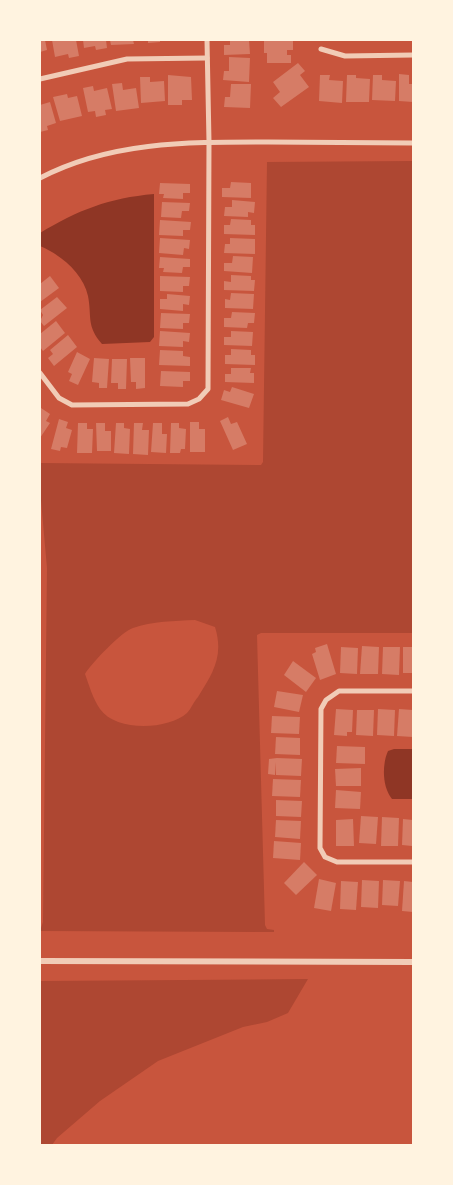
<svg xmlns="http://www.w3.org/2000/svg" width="453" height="1185" viewBox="0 0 453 1185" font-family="'Titillium Web',sans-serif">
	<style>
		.green { fill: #ae4732; fill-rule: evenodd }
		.water { fill: #8f3625 }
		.building { fill: #d67c66 }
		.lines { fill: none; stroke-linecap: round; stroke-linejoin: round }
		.minor { stroke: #f1ccb7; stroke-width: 5 }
		.tertiary { stroke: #f1ccb7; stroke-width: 6 }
	</style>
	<rect width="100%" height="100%" fill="#c8553d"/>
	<!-- green -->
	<g class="green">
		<path d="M 413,161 L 413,633 L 261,633 L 257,635 L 265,925 L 267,929 L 274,930 L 274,932 L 40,931 L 43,922 L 47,568 L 40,489 L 40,463 L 261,465 L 263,462 L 267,162 ZM 195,620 L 215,627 C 224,656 213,673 198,697 C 194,701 191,709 187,713 C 168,730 116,732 100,709 C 93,699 89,685 85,674 C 91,664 122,631 133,628 C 152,621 175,621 195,620 Z"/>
		<polygon points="308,979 288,1013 267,1022 243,1027 158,1061 100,1101 57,1138 52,1145 40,1145 40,981"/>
	</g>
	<!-- water -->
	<g class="water">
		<path d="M 154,194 L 154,337 L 150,342 L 102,344 C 86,326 92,317 88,296 C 83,273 61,255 40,246 L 40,233 C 78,210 109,198 154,194 Z"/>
		<path d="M 394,749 L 413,749 L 413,799 L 392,799 C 382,787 382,764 388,751 Z"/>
	</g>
	<!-- building -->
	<g class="building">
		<polygon points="40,40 45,40 47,50 40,52"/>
		<polygon points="52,40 76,40 79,56 69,58 68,54 55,57"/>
		<polygon points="83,40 106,40 107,48 96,50 95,46 84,48"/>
		<polygon points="110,40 133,40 134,44 111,45"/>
		<polygon points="148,40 160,40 160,42 148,43"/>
		<polygon points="230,40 249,40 250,54 224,55 224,45 230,45"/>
		<polygon points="264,40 293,40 293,50 287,50 287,55 291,55 291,63 267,63 267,53 264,53"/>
		<polygon points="229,57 250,58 249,82 223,80 224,71 229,71"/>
		<polygon points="298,63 305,71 300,75 309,87 281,107 273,98 280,92 273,82"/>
		<polygon points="399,74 409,75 409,84 413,84 413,102 399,101"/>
		<polygon points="168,75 191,77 192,100 182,100 182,105 168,105"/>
		<polygon points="320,75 330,75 329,80 343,81 342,103 319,101"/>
		<polygon points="347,75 356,75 356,78 370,79 369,102 346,102"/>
		<polygon points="373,75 382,75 382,80 396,81 395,101 372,100"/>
		<polygon points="140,77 150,77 150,82 164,81 165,101 141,103"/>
		<polygon points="122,83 123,90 136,88 139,108 116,111 112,84"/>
		<polygon points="231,84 251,84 250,108 224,107 225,97 230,97"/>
		<polygon points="93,86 94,91 107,88 112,109 105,110 106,115 96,117 95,111 88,112 83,88"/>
		<polygon points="67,94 68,98 77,96 82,116 60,121 53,97"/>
		<polygon points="50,102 56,123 47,126 48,130 40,132 40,105"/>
		<polygon points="231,182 251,183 251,198 222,197 222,188 230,188"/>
		<polygon points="160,183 190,184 190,193 183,193 183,199 163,198 164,194 159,194"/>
		<polygon points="232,200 255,202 254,213 248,212 248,217 224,216 225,207 232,207"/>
		<polygon points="162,202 190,203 189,211 182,211 181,218 161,217"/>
		<polygon points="231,219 251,220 251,225 255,225 255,235 224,234 224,225 230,225"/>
		<polygon points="160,220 191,222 190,230 183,230 183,236 159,235"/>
		<polygon points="160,238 190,240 189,249 184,248 183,255 159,253"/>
		<polygon points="230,238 255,239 255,254 224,253 225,244 230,244"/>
		<polygon points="233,256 253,257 252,273 224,271 224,263 232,263"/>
		<polygon points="160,257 190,259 190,267 183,267 182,273 163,272 164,268 159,268"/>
		<polygon points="231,275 251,276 251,280 255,280 254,291 224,290 224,281 231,282"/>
		<polygon points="50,276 59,288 40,302 40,284"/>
		<polygon points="160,276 190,277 189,286 183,286 183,292 160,291"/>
		<polygon points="231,293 254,294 253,309 225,308 225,299 230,300"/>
		<polygon points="167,294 190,296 189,305 183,304 183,311 160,309 160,299 167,299"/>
		<polygon points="57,297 67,308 44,326 40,321 43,315 40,310"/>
		<polygon points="232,312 255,313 254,323 248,323 247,328 224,327 224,318 231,318"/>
		<polygon points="161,313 190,314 189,323 183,323 183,329 160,328"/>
		<polygon points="56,321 65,333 43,351 40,347 40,334"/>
		<polygon points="160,331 190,333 189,342 183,341 183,347 159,346"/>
		<polygon points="231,331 253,332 252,346 224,345 224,337 231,337"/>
		<polygon points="68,335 77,347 54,366 48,358 53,354 50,350"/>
		<polygon points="231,349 251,350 251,355 255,355 255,365 225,364 225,355 231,355"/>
		<polygon points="160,350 183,351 183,356 190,357 190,366 159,365"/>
		<polygon points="77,352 90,359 78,385 69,381 72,374 68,372"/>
		<polygon points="94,358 109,359 107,388 99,388 99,383 92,382"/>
		<polygon points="130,358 145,358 145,388 136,389 136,382 131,382"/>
		<polygon points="112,359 127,359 126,389 118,389 118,383 111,383"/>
		<polygon points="231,368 251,368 250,373 254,373 254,383 225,382 225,374 231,374"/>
		<polygon points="161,371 190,372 190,381 183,381 183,387 160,386"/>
		<polygon points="232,387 254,394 249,408 221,400 224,390 230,392"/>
		<polygon points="41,408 50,414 46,421 50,423 40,438"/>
		<polygon points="228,417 231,424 237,422 247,444 233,450 220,421"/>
		<polygon points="59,419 68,422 66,428 72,430 67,448 61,447 60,451 51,449"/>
		<polygon points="190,422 199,422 199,429 205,429 205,452 190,452"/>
		<polygon points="78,423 87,423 87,429 93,429 92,453 77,453"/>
		<polygon points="96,423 105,423 105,431 111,431 111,451 97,451"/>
		<polygon points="116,423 124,423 124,428 130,429 129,454 114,453"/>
		<polygon points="134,423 143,423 142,430 149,430 148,455 133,454"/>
		<polygon points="153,423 162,423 162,434 167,434 166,453 151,452"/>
		<polygon points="171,423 179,423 179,428 186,429 185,449 181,449 180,453 170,453"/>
		<polygon points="327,644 336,674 320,680 312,654 316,652 315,648"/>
		<polygon points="362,646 379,647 378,674 360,674"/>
		<polygon points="341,647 358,648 357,674 340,673"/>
		<polygon points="383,647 400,647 399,675 382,674"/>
		<rect x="403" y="647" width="10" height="26"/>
		<polygon points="293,661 316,678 306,692 284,675"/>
		<polygon points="277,691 303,695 299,712 274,707"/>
		<polygon points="336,709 353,710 352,732 347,732 347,736 334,735"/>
		<polygon points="378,709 395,710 394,736 377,735"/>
		<polygon points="399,709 413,710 413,737 397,736"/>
		<polygon points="357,710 374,710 373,736 356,735"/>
		<polygon points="272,716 300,717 299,734 271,733"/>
		<polygon points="276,737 300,738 300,755 275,754"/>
		<polygon points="337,746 365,747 365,764 336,763"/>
		<polygon points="277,758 302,759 301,776 276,775 276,762 275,775 268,774 269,759"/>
		<polygon points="361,768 361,786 336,786 335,769"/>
		<polygon points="273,779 301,780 300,797 272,796"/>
		<polygon points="336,790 361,792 360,809 335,808"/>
		<polygon points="276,800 302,801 301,817 276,816"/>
		<polygon points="361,816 378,817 376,844 359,843"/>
		<polygon points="382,817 399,818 398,846 381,846"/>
		<polygon points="353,819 354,846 336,846 336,820"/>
		<polygon points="403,819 413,820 412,846 402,845"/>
		<polygon points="276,820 301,821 300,839 275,837"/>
		<polygon points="274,841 301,843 300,860 273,858"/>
		<polygon points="304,862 317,875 296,895 284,883"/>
		<polygon points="319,879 336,883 331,911 314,908"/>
		<polygon points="362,880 379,881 378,908 361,907"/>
		<polygon points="383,880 400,881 398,906 382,905"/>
		<polygon points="341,881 358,882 356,910 340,909"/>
		<polygon points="404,881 413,882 413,912 402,911"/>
	</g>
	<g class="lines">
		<!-- minor -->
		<g class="minor">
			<polyline points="321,49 345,56 413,55"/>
			<polyline points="40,79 127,59 207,58"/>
			<path d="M 40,178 C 111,141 189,142 268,142 C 316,142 365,143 413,143"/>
			<polyline points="40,373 59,398 72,405 188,404 199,399 208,389 209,142 207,40"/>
			<polyline points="413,691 339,691 326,700 321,709 320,848 325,857 337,862 413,862"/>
		</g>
		<!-- tertiary -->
		<polyline class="tertiary" points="40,961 413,962"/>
	</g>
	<!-- border -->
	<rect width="453" height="1185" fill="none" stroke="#fff3e0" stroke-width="82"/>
</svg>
